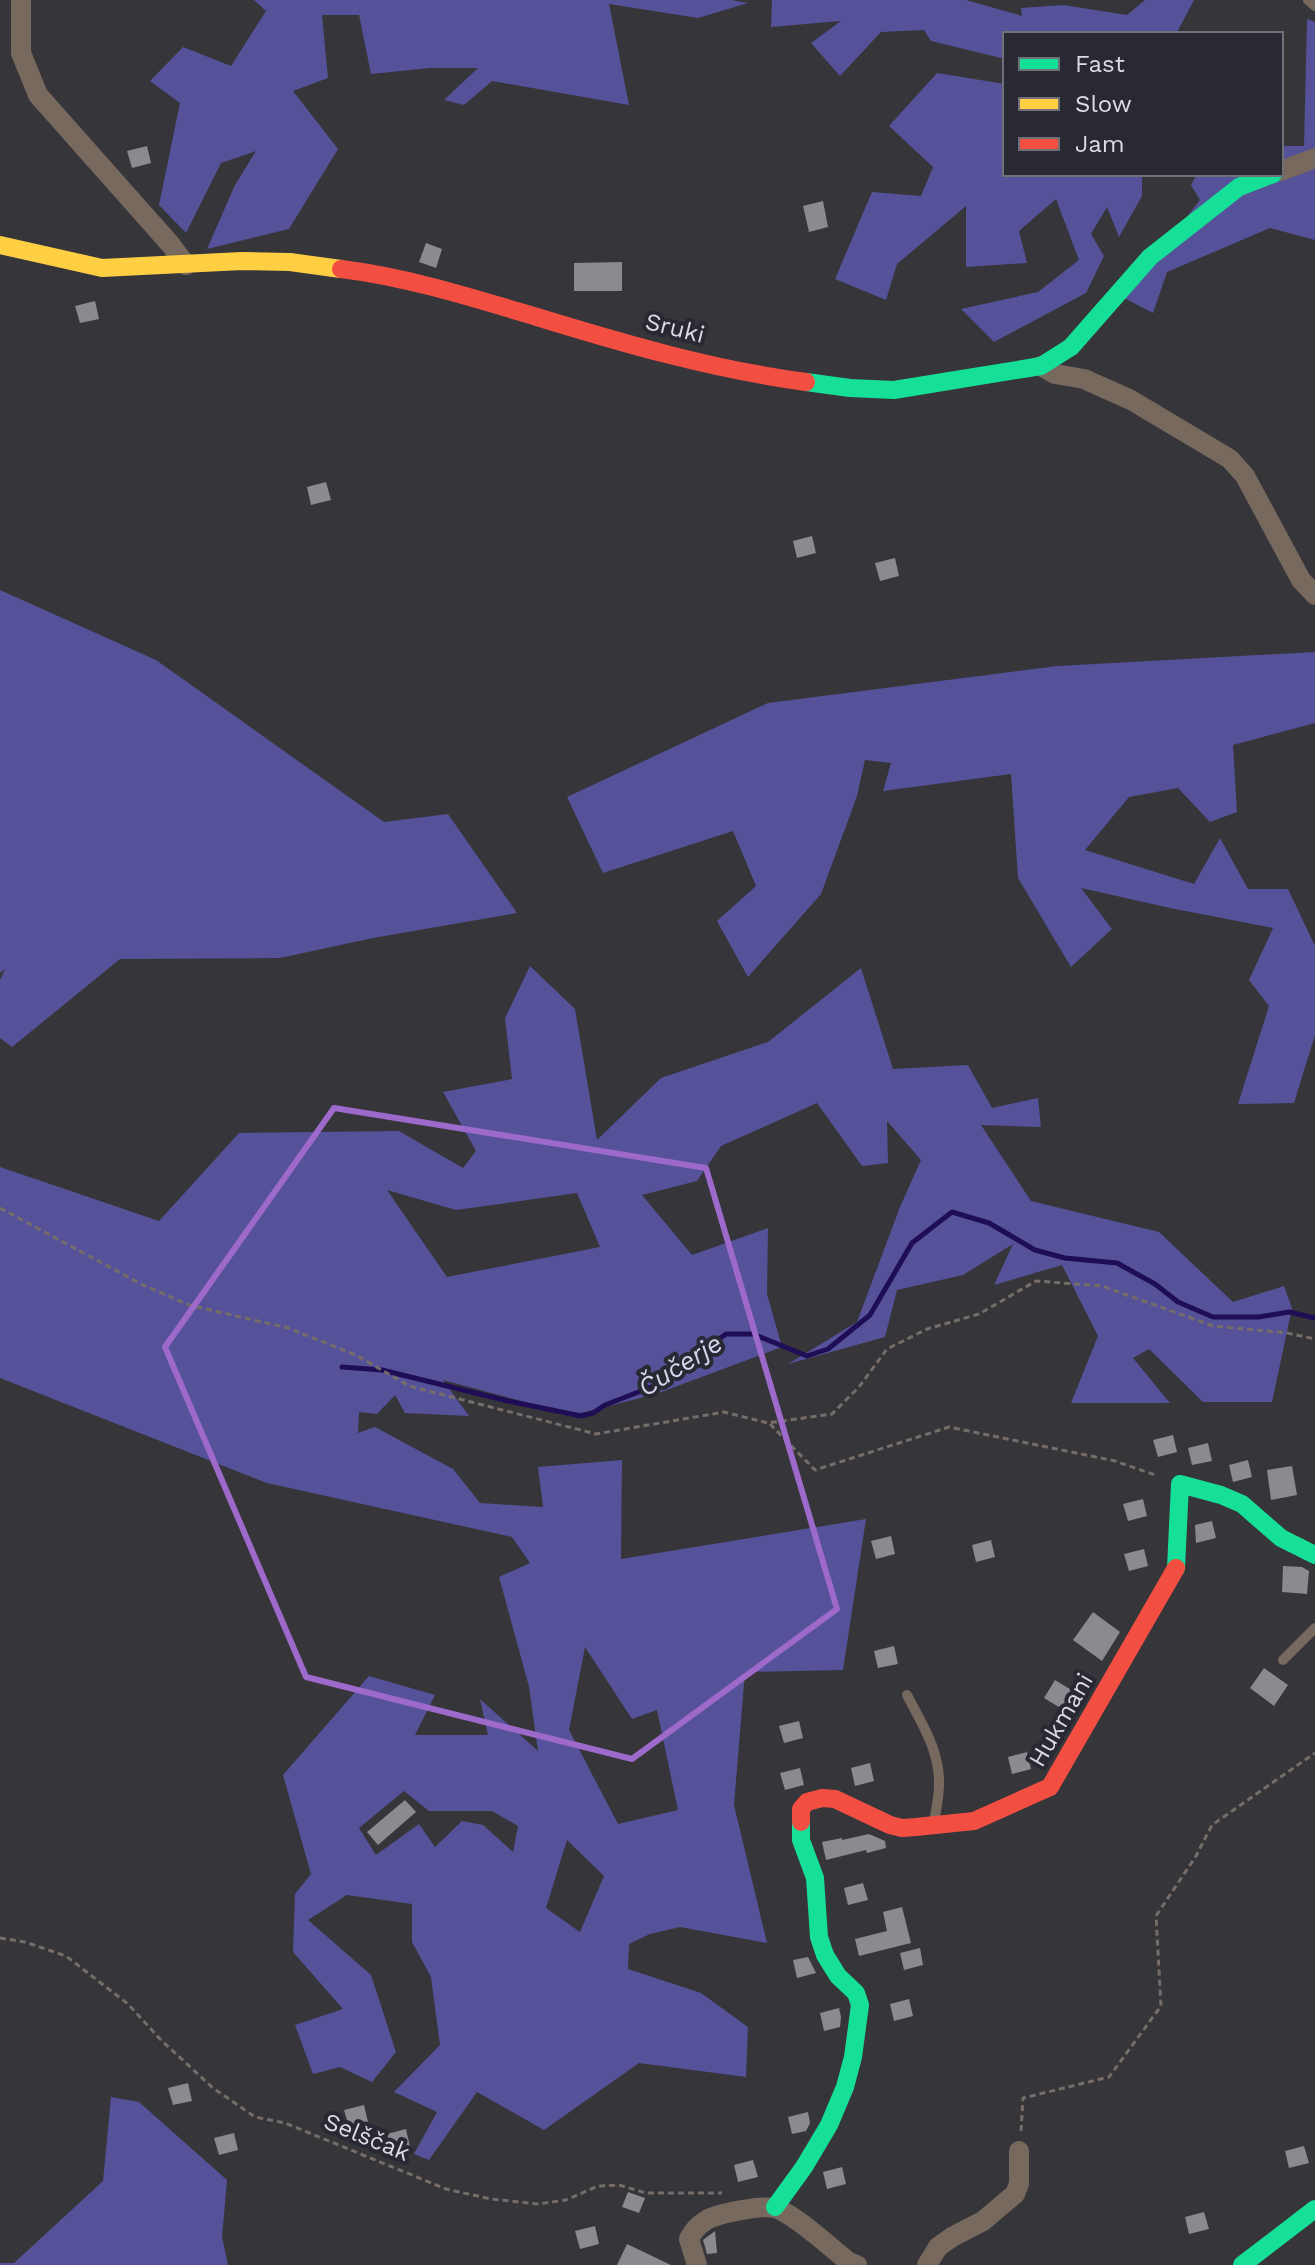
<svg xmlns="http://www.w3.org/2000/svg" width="1315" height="2265" viewBox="0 0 1315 2265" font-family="'Work Sans',sans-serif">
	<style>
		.forest { fill: #565299; fill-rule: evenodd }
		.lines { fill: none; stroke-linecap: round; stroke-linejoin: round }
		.stream { stroke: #1f0d55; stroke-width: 5 }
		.building { fill: #8a8a8f }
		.path { stroke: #766d69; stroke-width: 3; stroke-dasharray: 6 4; stroke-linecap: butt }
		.lane { stroke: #78695f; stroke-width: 10 }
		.street { stroke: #78695f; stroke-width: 20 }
		.fast { stroke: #16e098; stroke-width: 18 }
		.slow { stroke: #ffcf43; stroke-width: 18 }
		.jam { stroke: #f24e42; stroke-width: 18 }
		.marked { fill: none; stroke: #9d69cb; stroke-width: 6; stroke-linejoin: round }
		.labels { text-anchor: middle; stroke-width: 8; stroke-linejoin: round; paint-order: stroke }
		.street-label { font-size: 24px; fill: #dbdbe2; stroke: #282933 }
		.water-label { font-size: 26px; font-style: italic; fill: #d6d7ee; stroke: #282933 }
	</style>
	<rect width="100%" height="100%" fill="#35353a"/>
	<!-- forest -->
	<g class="forest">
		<polygon points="254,0 731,0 748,3 698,18 609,4 629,105 492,81 464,105 444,100 478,68 430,68 371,74 359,15 322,15 328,78 293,91 338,149 289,229 207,249 235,185 256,151 221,163 186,233 159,205 180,103 150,81 183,47 231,66 266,11"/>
		<polygon points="772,0 966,0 1022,16 1021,8 1063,5 1127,15 1145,0 1194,0 1176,34 1005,34 1005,57 1001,58 931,41 924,30 881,32 840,76 811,43 841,21 771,27"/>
		<polygon points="1307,19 1315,22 1315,240 1270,228 1167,272 1153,313 1124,298 1200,200 1191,185 1197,174 1281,174 1281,146 1304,146"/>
		<polygon points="937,73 1005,84 1005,174 1142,174 1142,196 1119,237 1107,207 1091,234 1104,256 1086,293 994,342 961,309 1038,292 1079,260 1056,199 1019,231 1027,263 966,267 966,206 897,264 886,300 835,279 872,192 921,196 933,167 889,126"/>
		<polygon points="0,590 156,660 384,822 448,814 517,913 373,938 280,958 120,959 12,1047 0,1038 0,980 5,969 0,973"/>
		<polygon points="1315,652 1315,723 1233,745 1237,812 1210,822 1178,788 1129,797 1085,850 1194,884 1220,838 1248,889 1288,889 1315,946 1315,1035 1294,1103 1238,1104 1269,1006 1249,980 1273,928 1170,908 1081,888 1112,929 1071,967 1018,878 1011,774 883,791 891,763 865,760 857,796 821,894 748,977 717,921 756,886 733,831 603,873 567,797 768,703 1058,666"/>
		<path d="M 530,966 L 575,1009 L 597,1140 L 661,1078 L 768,1042 L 861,968 L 893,1069 L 968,1065 L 992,1108 L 1038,1098 L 1041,1127 L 981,1125 L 1031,1201 L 1159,1232 L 1233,1302 L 1284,1286 L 1292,1308 L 1272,1402 L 1203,1402 L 1149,1349 L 1133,1358 L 1170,1403 L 1071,1403 L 1098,1336 L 1062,1265 L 994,1285 L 1013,1244 L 963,1275 L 897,1290 L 885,1337 L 788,1364 L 857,1322 L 900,1207 L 921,1160 L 887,1121 L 888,1163 L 862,1166 L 817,1103 L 721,1146 L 697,1181 L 642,1195 L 692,1255 L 768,1228 L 767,1294 L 782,1347 L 656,1394 L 573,1415 L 443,1380 L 469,1416 L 405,1413 L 395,1395 L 377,1414 L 359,1412 L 358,1433 L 375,1427 L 453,1469 L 480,1503 L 543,1507 L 538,1467 L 622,1460 L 621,1559 L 866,1519 L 843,1670 L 745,1672 L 734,1805 L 767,1943 L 680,1927 L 650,1934 L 629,1944 L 628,1969 L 701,1993 L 748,2027 L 746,2077 L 639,2063 L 544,2130 L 477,2092 L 429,2160 L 414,2154 L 437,2112 L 394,2092 L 440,2045 L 431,1977 L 412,1942 L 412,1904 L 347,1895 L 308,1920 L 371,1975 L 396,2052 L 372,2082 L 340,2067 L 313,2074 L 295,2025 L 343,2009 L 293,1952 L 295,1894 L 311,1874 L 283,1775 L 369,1676 L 435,1695 L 415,1735 L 488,1735 L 480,1699 L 538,1751 L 529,1687 L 499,1577 L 530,1563 L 512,1537 L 267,1483 L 0,1378 L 0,1167 L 159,1221 L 239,1133 L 399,1131 L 463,1168 L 476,1151 L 443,1092 L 512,1079 L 505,1018 ZM 387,1190 L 456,1210 L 577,1193 L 600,1247 L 447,1277 ZM 585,1647 L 632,1719 L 657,1710 L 678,1810 L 618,1824 L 569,1730 ZM 404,1791 L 429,1811 L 492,1811 L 518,1826 L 513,1852 L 483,1825 L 462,1821 L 435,1847 L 419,1824 L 376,1855 L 359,1828 ZM 567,1840 L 604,1876 L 580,1932 L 546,1908 Z"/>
		<polygon points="111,2097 139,2102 227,2180 222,2237 228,2265 0,2265 0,2263 14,2263 103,2181"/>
	</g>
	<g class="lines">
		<!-- stream -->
		<polyline class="stream" points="342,1367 382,1370 508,1401 581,1416 593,1413 605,1405 654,1386 726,1334 753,1334 807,1356 828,1349 870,1315 912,1243 952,1212 989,1223 1035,1250 1065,1258 1117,1263 1155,1284 1178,1302 1213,1317 1259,1317 1289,1312 1315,1318"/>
	</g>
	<!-- building -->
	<g class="building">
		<polygon points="147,146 151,163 132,168 127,151"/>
		<polygon points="823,201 828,227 809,232 803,206"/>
		<polygon points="426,243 442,249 436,268 419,262"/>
		<polygon points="622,262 622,291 574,291 574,263"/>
		<polygon points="95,301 99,319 80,323 75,306"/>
		<polygon points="326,482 331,500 311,505 307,487"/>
		<polygon points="812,536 816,553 797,558 793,541"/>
		<polygon points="895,558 899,576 880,581 875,563"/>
		<polygon points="1173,1435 1177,1452 1158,1457 1153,1440"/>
		<polygon points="1208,1443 1212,1461 1192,1465 1188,1448"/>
		<polygon points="1248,1460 1252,1477 1233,1482 1229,1465"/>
		<polygon points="1292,1466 1297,1495 1271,1500 1267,1470"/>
		<polygon points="1143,1499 1147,1516 1128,1521 1123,1504"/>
		<polygon points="1212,1521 1216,1538 1196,1543 1195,1525"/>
		<polygon points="891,1536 895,1554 876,1559 871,1541"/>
		<polygon points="991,1540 995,1557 976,1562 972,1545"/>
		<polygon points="1144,1549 1148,1566 1129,1571 1124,1554"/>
		<polygon points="1283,1566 1302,1567 1309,1571 1307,1594 1282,1592"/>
		<polygon points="1093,1612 1120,1632 1102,1661 1073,1640"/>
		<polygon points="894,1646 898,1664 878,1668 874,1651"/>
		<polygon points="1264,1668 1288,1685 1274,1706 1250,1688"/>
		<polygon points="1055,1680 1083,1697 1072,1715 1044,1698"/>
		<polygon points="799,1721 803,1738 784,1743 779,1726"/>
		<polygon points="1027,1752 1031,1769 1012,1774 1008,1757"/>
		<polygon points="870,1763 874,1781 855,1786 851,1768"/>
		<polygon points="800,1768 804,1785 785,1790 780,1773"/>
		<polygon points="405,1800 416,1812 378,1845 367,1832"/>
		<polygon points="869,1834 885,1841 886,1848 867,1853 866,1850 826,1860 822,1842 842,1838 842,1840"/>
		<polygon points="863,1883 868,1900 848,1905 844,1888"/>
		<polygon points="902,1907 911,1943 859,1956 855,1939 887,1931 883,1912"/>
		<polygon points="920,1948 923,1965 904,1970 900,1953"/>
		<polygon points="808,1957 816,1973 797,1978 793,1960"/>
		<polygon points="909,1999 913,2016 894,2021 890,2004"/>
		<polygon points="839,2008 841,2017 840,2027 824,2031 820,2013"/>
		<polygon points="188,2083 192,2101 173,2105 168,2088"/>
		<polygon points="364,2105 368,2122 349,2127 344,2110"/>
		<polygon points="808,2112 810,2123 806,2131 792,2134 788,2117"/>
		<polygon points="406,2129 410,2147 391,2151 387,2134"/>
		<polygon points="234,2133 238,2150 219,2155 214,2138"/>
		<polygon points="1304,2146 1309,2163 1289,2168 1285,2151"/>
		<polygon points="753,2160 758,2177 738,2182 734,2165"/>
		<polygon points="842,2167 846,2184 827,2189 823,2172"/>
		<polygon points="628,2192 645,2198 639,2213 622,2207"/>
		<polygon points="1204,2212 1209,2229 1189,2234 1185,2217"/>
		<polygon points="595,2226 599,2244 580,2249 575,2231"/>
		<polygon points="715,2231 717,2253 707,2254 703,2240"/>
		<polygon points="627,2244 671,2265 617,2265"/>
	</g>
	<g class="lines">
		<!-- path -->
		<g class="path">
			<polyline points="0,1208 141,1284 189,1305 288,1328 356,1355 409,1386 596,1434 724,1412 768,1423 832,1414 859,1387 887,1349 927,1329 979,1314 1036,1281 1102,1286 1213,1326 1287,1333 1315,1339"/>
			<polyline points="770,1424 815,1470 949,1427 1115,1461 1158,1476"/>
			<polyline points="0,1938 25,1942 66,1956 128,2004 161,2040 213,2088 255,2117 285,2123 446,2189 491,2199 538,2204 566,2200 598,2186 619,2185 646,2193 722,2193"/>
			<polyline points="1021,2131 1023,2098 1109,2077 1161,2006 1156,1916 1196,1856 1212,1825 1315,1753"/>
		</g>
		<!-- lane -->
		<g class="lane">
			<polyline points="1308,0 1315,6"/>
			<polyline points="1283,1660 1315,1628"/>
			<path d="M 907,1695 C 922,1724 940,1751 939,1785 C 939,1797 936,1810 934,1823"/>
		</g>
		<!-- street -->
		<g class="street">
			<polyline points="21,0 21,53 38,95 171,245 186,265"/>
			<polyline points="1281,171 1315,158"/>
			<polyline points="1041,366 1055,374 1084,379 1131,400 1230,459 1245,476 1301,580 1315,595"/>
			<path d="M 697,2265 L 689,2239 C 693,2231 697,2226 705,2221 C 717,2213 766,2204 778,2209 C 799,2218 830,2247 849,2262 L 857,2265"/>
			<polyline points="927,2265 938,2247 952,2237 983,2221 1015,2194 1019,2184 1019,2151"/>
		</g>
		<!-- fast -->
		<g class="fast">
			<polyline points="806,382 850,388 894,390 1041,366 1071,347 1150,257 1239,187 1273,174"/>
			<polyline points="1176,1568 1180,1484 1221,1495 1242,1504 1281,1538 1315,1555"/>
			<polyline points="775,2207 804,2167 829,2125 845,2087 853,2057 860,2005 856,1993 838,1976 825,1955 819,1937 815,1878 801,1840 801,1822"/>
			<polyline points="1242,2265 1315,2209"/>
		</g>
		<!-- slow -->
		<polyline class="slow" points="0,245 102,268 242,261 290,262 341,269"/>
		<!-- jam -->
		<g class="jam">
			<path d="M 341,269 C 407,277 473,298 537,317 C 625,344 715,370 806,382"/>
			<polyline points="801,1822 801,1809 807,1802 822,1798 835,1799 890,1825 902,1828 916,1827 974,1821 1050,1787 1176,1568"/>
		</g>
	</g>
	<!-- marked area -->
	<path class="marked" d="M 334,1108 L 706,1168 L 837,1609 L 632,1759 L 306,1677 L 165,1347 Z"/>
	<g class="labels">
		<!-- street labels -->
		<g class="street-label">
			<text transform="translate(675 328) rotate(14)" y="8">Sruki</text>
			<text transform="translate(1061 1720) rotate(-60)" y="8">Hukmani</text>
			<text transform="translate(367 2137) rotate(22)" y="8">Selščak</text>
		</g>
		<!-- water labels -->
		<g class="water-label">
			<text transform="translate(680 1365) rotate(-32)" y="9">Čučerje</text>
		</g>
	</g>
	<!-- legend -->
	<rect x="1003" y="32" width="280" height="144" fill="#282933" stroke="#707079" stroke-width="2"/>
	<rect x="1019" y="58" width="40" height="12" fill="#16e098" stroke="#707079" stroke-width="2"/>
	<text x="1075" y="72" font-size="24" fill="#dbdbe2">Fast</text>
	<rect x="1019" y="98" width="40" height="12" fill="#ffcf43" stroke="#707079" stroke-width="2"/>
	<text x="1075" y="112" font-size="24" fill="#dbdbe2">Slow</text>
	<rect x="1019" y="138" width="40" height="12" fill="#f24e42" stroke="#707079" stroke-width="2"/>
	<text x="1075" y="152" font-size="24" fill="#dbdbe2">Jam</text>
</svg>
